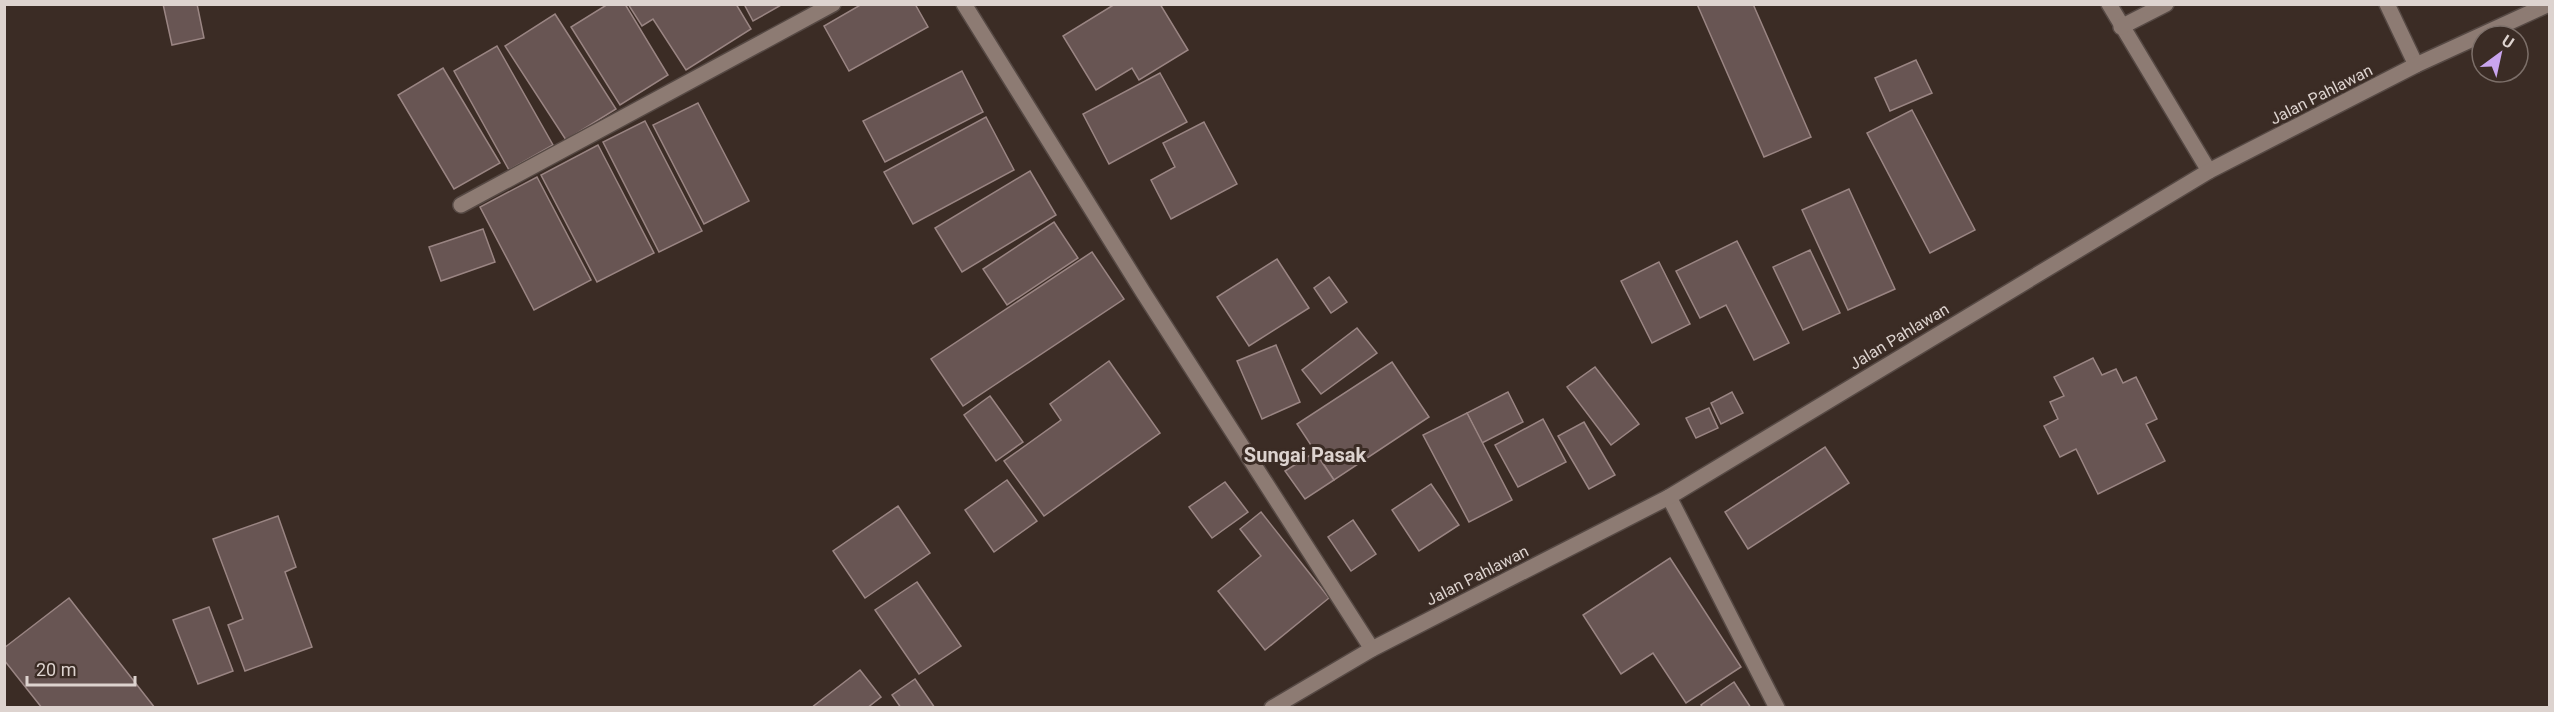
<svg xmlns="http://www.w3.org/2000/svg" width="2554" height="712" viewBox="0 0 2554 712" font-family="Roboto,sans-serif">
	<style>
		.building { fill: #685553; stroke: #9a8583; stroke-width: 1.5 }
		.lines { fill: none; stroke-linecap: round; stroke-linejoin: round }
		.service-casing { stroke: #564944; stroke-width: 18 }
		.minor-casing { stroke: #564944; stroke-width: 18 }
		.tertiary-casing { stroke: #564944; stroke-width: 18 }
		.service { stroke: #8d7b73; stroke-width: 15 }
		.minor { stroke: #8d7b73; stroke-width: 15 }
		.tertiary { stroke: #8d7b73; stroke-width: 15 }
		.labels { text-anchor: middle; stroke-width: 6; stroke-linejoin: round; paint-order: stroke }
		.street-label { font-size: 16px; fill: #ddd3cf; stroke: #3b2c25 }
		.quarter-label { font-size: 20px; font-weight: bold; fill: #ddd3cf; stroke: #3b2c25 }
	</style>
	<rect width="100%" height="100%" fill="#3b2c25"/>
	<!-- building -->
	<g class="building">
		<polygon points="163,4 197,4 204,38 172,45"/>
		<polygon points="608,4 625,4 668,75 620,105 571,27"/>
		<polygon points="628,4 736,4 751,29 686,70 653,19 642,26"/>
		<polygon points="744,4 783,4 753,21"/>
		<polygon points="862,4 915,4 928,27 849,71 824,26"/>
		<polygon points="1115,4 1160,4 1188,50 1139,80 1132,68 1096,90 1063,36"/>
		<polygon points="1697,4 1753,4 1811,137 1764,157"/>
		<polygon points="555,14 616,109 566,140 505,46"/>
		<polygon points="497,46 553,145 509,170 454,71"/>
		<polygon points="1916,60 1932,93 1890,111 1875,78"/>
		<polygon points="443,68 500,163 454,189 398,95"/>
		<polygon points="962,71 983,112 885,162 863,121"/>
		<polygon points="1160,73 1187,122 1109,164 1083,114"/>
		<polygon points="698,103 749,201 704,224 653,125"/>
		<polygon points="1912,110 1975,230 1930,253 1867,133"/>
		<polygon points="986,117 1014,170 913,224 884,172"/>
		<polygon points="645,121 702,231 659,252 603,142"/>
		<polygon points="1204,122 1237,184 1171,219 1151,180 1175,167 1163,143"/>
		<polygon points="598,145 654,253 597,282 541,175"/>
		<polygon points="1030,171 1056,215 962,272 935,228"/>
		<polygon points="537,177 591,280 534,310 480,207"/>
		<polygon points="1849,189 1895,289 1848,310 1802,210"/>
		<polygon points="1054,222 1078,258 1007,305 983,269"/>
		<polygon points="483,229 495,262 441,281 429,247"/>
		<polygon points="1737,241 1789,343 1754,360 1726,305 1700,318 1676,271"/>
		<polygon points="1810,250 1840,313 1803,330 1773,267"/>
		<polygon points="1092,252 1124,299 963,406 931,359"/>
		<polygon points="1277,259 1309,308 1249,346 1217,297"/>
		<polygon points="1659,262 1690,324 1652,343 1621,281"/>
		<polygon points="1329,277 1347,302 1331,313 1314,288"/>
		<polygon points="1357,328 1377,353 1321,394 1302,370"/>
		<polygon points="1276,345 1300,402 1262,419 1237,361"/>
		<polygon points="2093,358 2102,375 2116,369 2123,383 2136,377 2157,419 2146,424 2165,461 2098,494 2076,449 2060,457 2044,426 2058,419 2050,402 2064,396 2054,377"/>
		<polygon points="1109,361 1160,433 1044,516 1004,461 1061,420 1050,404"/>
		<polygon points="1392,362 1429,417 1334,480 1297,424"/>
		<polygon points="1595,367 1639,424 1611,445 1567,387"/>
		<polygon points="1508,392 1523,422 1482,443 1467,413"/>
		<polygon points="1732,392 1743,413 1721,424 1711,403"/>
		<polygon points="990,396 1023,442 996,461 964,415"/>
		<polygon points="1709,408 1718,428 1696,438 1686,418"/>
		<polygon points="1467,413 1512,500 1469,522 1423,435"/>
		<polygon points="1543,419 1566,462 1518,487 1495,445"/>
		<polygon points="1584,422 1615,475 1589,489 1558,436"/>
		<polygon points="1825,447 1849,483 1748,549 1725,512"/>
		<polygon points="1315,452 1334,480 1305,499 1285,471"/>
		<polygon points="1007,480 1037,521 994,552 965,510"/>
		<polygon points="1225,482 1248,512 1212,538 1189,507"/>
		<polygon points="1431,484 1459,525 1419,551 1392,510"/>
		<polygon points="898,506 930,553 865,598 833,551"/>
		<polygon points="1261,512 1329,598 1265,650 1218,591 1261,556 1240,529"/>
		<polygon points="278,516 296,567 285,572 312,647 245,671 228,625 243,619 213,539"/>
		<polygon points="1353,520 1376,554 1351,571 1328,537"/>
		<polygon points="1670,558 1741,667 1686,703 1653,653 1621,674 1583,615"/>
		<polygon points="917,582 961,646 919,674 875,610"/>
		<polygon points="69,598 155,708 42,708 4,660 4,648"/>
		<polygon points="209,607 233,671 198,684 173,620"/>
		<polygon points="860,670 881,697 867,708 811,708"/>
		<polygon points="915,679 935,708 901,708 892,695"/>
		<polygon points="1734,682 1751,708 1703,708 1701,705"/>
	</g>
	<g class="lines">
		<defs>
			<g id="service">
				<polyline points="2109,4 2209,171"/>
				<polyline points="2387,4 2416,65"/>
				<polyline points="2121,27 2166,4"/>
			</g>
			<g id="minor">
				<polyline points="964,4 1143,292 1372,649"/>
				<polyline points="461,205 833,4"/>
				<polyline points="1669,497 1777,708"/>
			</g>
			<polyline id="tertiary" points="1272,708 1372,649 1669,497 2209,171 2416,65 2549,4"/>
		</defs>
		<!-- service casing -->
		<use href="#service" class="service-casing"/>
		<!-- minor casing -->
		<use href="#minor" class="minor-casing"/>
		<!-- tertiary casing -->
		<use href="#tertiary" class="tertiary-casing"/>
		<!-- service -->
		<use href="#service" class="service"/>
		<!-- minor -->
		<use href="#minor" class="minor"/>
		<!-- tertiary -->
		<use href="#tertiary" class="tertiary"/>
	</g>
	<g class="labels">
		<!-- street labels -->
		<g class="street-label">
			<text transform="translate(2321 94) rotate(-27)" y="6">Jalan Pahlawan</text>
			<text transform="translate(1899 336) rotate(-31)" y="6">Jalan Pahlawan</text>
			<text transform="translate(1477 575) rotate(-27)" y="6">Jalan Pahlawan</text>
		</g>
		<!-- quarter labels -->
		<g class="quarter-label">
			<text x="1305" y="462">Sungai Pasak</text>
		</g>
	</g>
	<!-- border -->
	<rect width="2554" height="712" fill="none" stroke="#ddd3cf" stroke-width="12"/>
	<!-- north arrow -->
	<g transform="translate(2500 54) rotate(33)"><circle r="28" fill="#3b2c25" stroke="#7c6f69" stroke-width="1.5"/>
	<path d="M0-4.5L10 22L0 15L-10 22Z" fill="#c9a5ee"/>
	<text y="-9" font-size="16" font-weight="bold" text-anchor="middle" fill="#ddd3cf">U</text>
	</g>
	<!-- scale -->
	<path d="M27 676v9h108v-9" fill="none" stroke="#ddd3cf" stroke-width="3"/>
	<text x="36" y="676" font-size="18" fill="#ddd3cf" stroke="#3b2c25" stroke-width="4.5" paint-order="stroke">20 m</text>
</svg>
